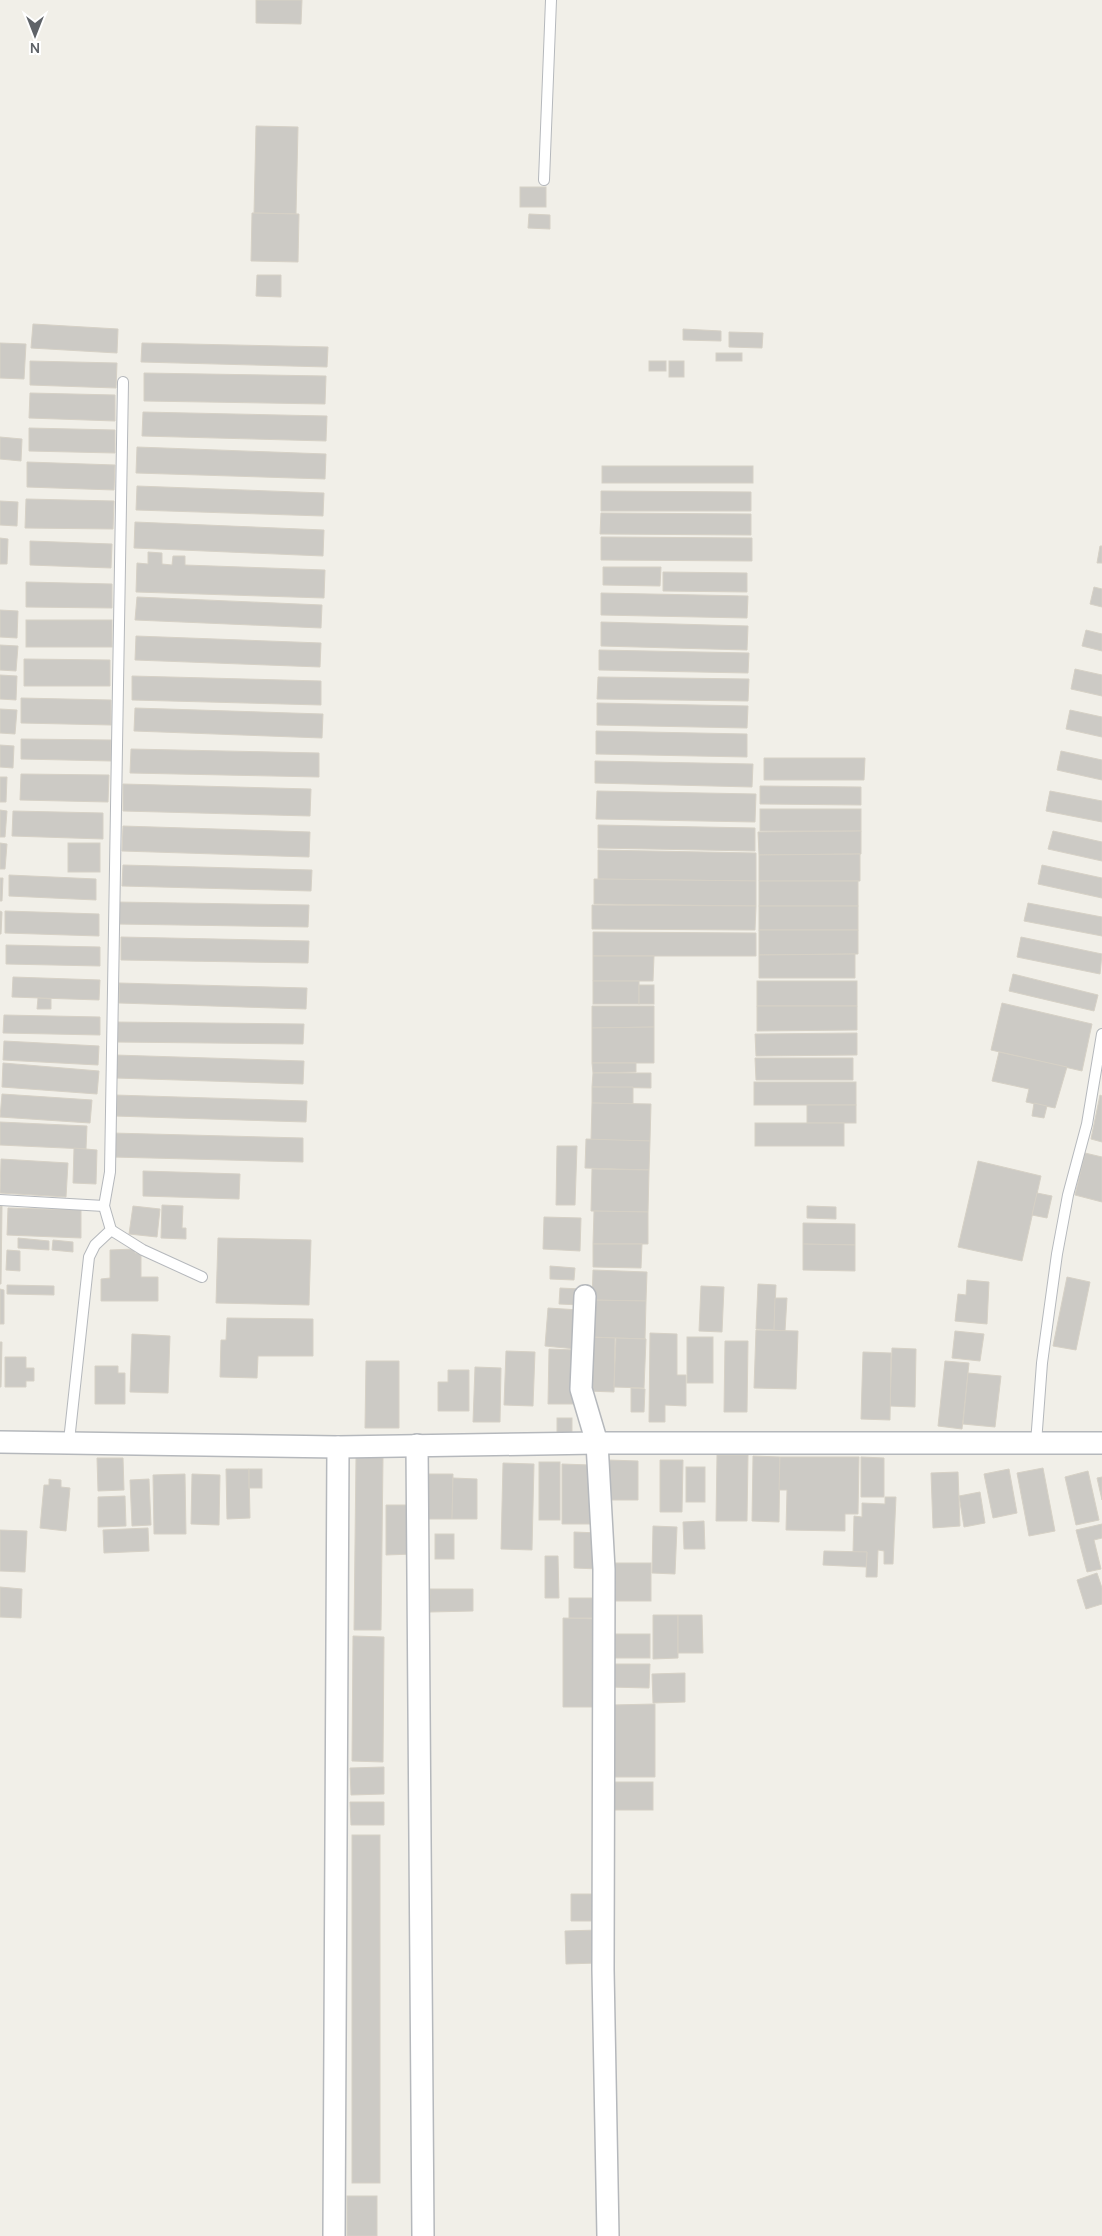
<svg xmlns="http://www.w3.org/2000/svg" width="1102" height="2236" viewBox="0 0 1102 2236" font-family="Manrope,sans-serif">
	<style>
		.building { fill: #cccac5; stroke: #d6d1c6 }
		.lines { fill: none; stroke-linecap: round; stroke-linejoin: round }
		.lane-casing { stroke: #b5b8bc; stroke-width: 12 }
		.street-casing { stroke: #b5b8bc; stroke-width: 24 }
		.lane { stroke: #fff; stroke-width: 10 }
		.street { stroke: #fff; stroke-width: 21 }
	</style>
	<rect width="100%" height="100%" fill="#f1efe8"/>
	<!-- building -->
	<g class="building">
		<polygon points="256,0 302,0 301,24 256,23"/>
		<polygon points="256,126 298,127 296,214 254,213"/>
		<rect x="520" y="187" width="26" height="20"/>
		<polygon points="252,213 299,214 298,262 251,261"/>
		<polygon points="529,214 550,215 550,229 528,228"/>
		<polygon points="257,275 281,275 281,297 256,296"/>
		<polygon points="33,324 118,329 117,353 31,348"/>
		<polygon points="683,329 721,331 721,341 683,340"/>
		<polygon points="729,332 763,333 762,348 729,347"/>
		<polygon points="0,343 26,344 24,379 0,378"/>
		<polygon points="142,343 328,347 327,367 141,362"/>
		<rect x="716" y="353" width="26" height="8"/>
		<polygon points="30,361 117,363 116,388 30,385"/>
		<rect x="649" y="361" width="17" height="10"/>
		<rect x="669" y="361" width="15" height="16"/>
		<polygon points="144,373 326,376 325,404 144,401"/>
		<polygon points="30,393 115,395 115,421 29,418"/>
		<polygon points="143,412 327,416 326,441 142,436"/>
		<polygon points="29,428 115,430 115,453 29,451"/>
		<polygon points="0,437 22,439 21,461 0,459"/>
		<polygon points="137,447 326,454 325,479 136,473"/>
		<polygon points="27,462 115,465 114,490 27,487"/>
		<rect x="602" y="466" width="151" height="17"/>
		<polygon points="137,486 324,493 323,516 136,510"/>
		<polygon points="601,491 751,492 751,511 601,511"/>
		<polygon points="26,499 114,501 113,529 25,528"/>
		<polygon points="0,501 18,502 17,526 0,525"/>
		<polygon points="601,513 751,514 751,535 600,534"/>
		<polygon points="135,522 324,530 323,556 134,548"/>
		<polygon points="601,537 752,538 752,561 601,560"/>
		<polygon points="0,538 8,539 7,564 0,564"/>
		<polygon points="30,541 112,544 111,568 30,565"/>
		<polygon points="1100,546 1102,546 1102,563 1097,563"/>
		<polygon points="148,552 162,553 162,564 172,565 173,556 185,556 185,565 325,570 324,598 136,592 137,563 148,564"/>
		<polygon points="603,567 661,567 660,586 603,585"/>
		<polygon points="663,572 747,573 747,592 663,591"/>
		<polygon points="26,582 112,584 112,608 26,607"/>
		<polygon points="1094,587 1102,589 1102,607 1090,604"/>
		<polygon points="601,593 748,596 747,618 601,615"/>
		<polygon points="137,597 322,605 321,628 135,620"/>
		<polygon points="0,610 18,611 17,638 0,637"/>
		<rect x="26" y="620" width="86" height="27"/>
		<polygon points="601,622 748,626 747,650 601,646"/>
		<polygon points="1086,630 1102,634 1102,651 1082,646"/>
		<polygon points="136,636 321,643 320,667 135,660"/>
		<polygon points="0,645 18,646 16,671 0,670"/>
		<polygon points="599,650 749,653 748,673 599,670"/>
		<polygon points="24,659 110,660 110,686 24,686"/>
		<polygon points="1075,669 1102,675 1102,696 1071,689"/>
		<polygon points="0,675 17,676 16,700 0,699"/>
		<polygon points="132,676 321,681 321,705 132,700"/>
		<polygon points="598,677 749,679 748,701 597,699"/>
		<polygon points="21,698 111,700 111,725 21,723"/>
		<polygon points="597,703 748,706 747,728 597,725"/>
		<polygon points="135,708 323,714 322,738 134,731"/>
		<polygon points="0,709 17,710 15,734 0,733"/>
		<polygon points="1070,710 1102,717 1102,737 1066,729"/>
		<polygon points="596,731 747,734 747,757 596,754"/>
		<polygon points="21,739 111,740 111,761 21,759"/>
		<polygon points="0,745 14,746 13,768 0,767"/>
		<polygon points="131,749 319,753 319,777 130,773"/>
		<polygon points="1061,751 1102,760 1102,780 1057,770"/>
		<polygon points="764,758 865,758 864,780 764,780"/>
		<polygon points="595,761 753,764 752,787 595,783"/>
		<polygon points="21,774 109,775 108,802 20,800"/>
		<polygon points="0,777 7,777 6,802 0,802"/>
		<polygon points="123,784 311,789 310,816 123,811"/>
		<polygon points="760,786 861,787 861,805 760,804"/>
		<polygon points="597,791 756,794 755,822 596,819"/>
		<polygon points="1050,791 1102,801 1102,822 1046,811"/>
		<rect x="760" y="809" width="101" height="22"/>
		<polygon points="0,810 7,811 5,837 0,837"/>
		<polygon points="13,811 103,813 103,839 12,836"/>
		<polygon points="598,825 755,828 755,851 598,848"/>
		<polygon points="123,826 310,832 309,857 122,851"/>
		<polygon points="861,831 861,854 759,855 758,832"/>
		<polygon points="1053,831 1102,842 1102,861 1048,849"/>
		<polygon points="0,843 7,844 5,869 0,869"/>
		<rect x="68" y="843" width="32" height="29"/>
		<polygon points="598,850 756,853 756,881 598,879"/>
		<polygon points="860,854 860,881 759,881 759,855"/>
		<polygon points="123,865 312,870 311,891 122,886"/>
		<polygon points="1042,865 1102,878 1102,898 1038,884"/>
		<polygon points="9,875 96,879 96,900 9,896"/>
		<polygon points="0,878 3,878 2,901 0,901"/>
		<polygon points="594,879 756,881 756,906 594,904"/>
		<rect x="759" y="881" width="99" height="25"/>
		<polygon points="116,902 309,905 308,927 116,924"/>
		<polygon points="1028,903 1102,917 1102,936 1024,921"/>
		<polygon points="592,905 756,906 755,930 592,929"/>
		<rect x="759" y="906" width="99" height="24"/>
		<polygon points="0,911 2,912 1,934 0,934"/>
		<polygon points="5,911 99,914 99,936 5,933"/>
		<polygon points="759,930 858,930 858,954 759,955"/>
		<polygon points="593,932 756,933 756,956 593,956"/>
		<polygon points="121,937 309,941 308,963 121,960"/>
		<polygon points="1021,937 1102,954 1100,974 1017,957"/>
		<polygon points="6,945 100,947 100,966 6,964"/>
		<polygon points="855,954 855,978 759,978 759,955"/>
		<polygon points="593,956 654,956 653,981 593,981"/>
		<polygon points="1013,974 1098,995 1094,1011 1009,991"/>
		<polygon points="13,977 100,980 99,1000 12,997"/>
		<rect x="593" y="981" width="46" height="23"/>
		<rect x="757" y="981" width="100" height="25"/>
		<polygon points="119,983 307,988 306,1009 119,1003"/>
		<rect x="639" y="985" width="15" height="19"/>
		<polygon points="38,998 51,999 51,1009 37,1009"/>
		<polygon points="1002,1003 1092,1024 1082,1071 991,1050"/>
		<polygon points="592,1006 654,1006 654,1027 592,1028"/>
		<polygon points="757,1006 857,1006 857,1030 757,1031"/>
		<polygon points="4,1015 100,1017 100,1035 3,1033"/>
		<polygon points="114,1022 304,1024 303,1044 114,1042"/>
		<polygon points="654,1027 654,1063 592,1063 592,1028"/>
		<polygon points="857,1033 857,1055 756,1056 755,1034"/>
		<polygon points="4,1041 99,1046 98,1065 3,1060"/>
		<polygon points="999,1052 1067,1067 1055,1108 1026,1102 1029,1089 992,1081"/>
		<polygon points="115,1055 304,1061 303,1084 115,1078"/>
		<polygon points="755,1058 853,1058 853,1080 756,1080"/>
		<polygon points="3,1063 99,1071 97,1094 2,1087"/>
		<polygon points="592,1063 636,1063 636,1072 593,1073"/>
		<polygon points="593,1073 651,1073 651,1088 592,1087"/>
		<rect x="754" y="1082" width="102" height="23"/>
		<polygon points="592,1087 633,1087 633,1104 592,1103"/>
		<polygon points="2,1094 92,1100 90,1123 0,1117"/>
		<polygon points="115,1095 307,1101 306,1122 114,1116"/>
		<polygon points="1100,1095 1102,1096 1102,1142 1091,1139"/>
		<polygon points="592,1103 651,1104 650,1141 591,1140"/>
		<polygon points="1034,1103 1047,1106 1044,1118 1032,1116"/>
		<rect x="807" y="1105" width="49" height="18"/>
		<polygon points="0,1122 87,1126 86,1149 0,1145"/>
		<rect x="755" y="1123" width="89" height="23"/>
		<polygon points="112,1133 303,1138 303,1162 112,1157"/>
		<polygon points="586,1139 650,1141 649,1170 585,1168"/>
		<polygon points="557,1146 577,1146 575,1205 556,1205"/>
		<polygon points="74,1148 97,1150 96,1184 73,1183"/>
		<polygon points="1085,1153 1102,1157 1102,1202 1075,1195"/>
		<polygon points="1,1159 68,1163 66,1197 0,1193"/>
		<polygon points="978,1161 1041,1176 1022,1261 958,1247"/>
		<polygon points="592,1169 649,1170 648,1212 591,1211"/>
		<polygon points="143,1171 240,1174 239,1199 143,1196"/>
		<polygon points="1037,1193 1052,1196 1047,1218 1032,1215"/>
		<polygon points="162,1205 183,1206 182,1228 186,1228 186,1239 161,1238"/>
		<polygon points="0,1206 2,1206 1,1284 0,1284"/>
		<polygon points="133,1206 160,1209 157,1237 129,1234"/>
		<polygon points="807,1206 836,1207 836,1219 807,1218"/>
		<polygon points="8,1208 81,1210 81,1238 7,1235"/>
		<polygon points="594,1211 648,1212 648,1244 593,1244"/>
		<polygon points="544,1217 581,1218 580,1251 543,1249"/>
		<polygon points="803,1223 855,1224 855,1245 803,1244"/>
		<polygon points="18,1238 49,1241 49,1250 18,1248"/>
		<polygon points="218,1238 311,1240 309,1305 216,1303"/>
		<polygon points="53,1240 73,1242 73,1252 52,1250"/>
		<polygon points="593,1244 642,1244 641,1268 593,1267"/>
		<polygon points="803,1244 855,1245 855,1271 803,1270"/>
		<polygon points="135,1249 135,1253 141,1253 141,1277 158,1277 158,1301 101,1301 101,1279 110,1278 110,1250"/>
		<polygon points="7,1250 20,1251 20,1271 6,1270"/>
		<polygon points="550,1266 575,1268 574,1280 550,1279"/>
		<polygon points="593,1270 647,1272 646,1301 592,1300"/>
		<polygon points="1067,1277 1090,1282 1076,1350 1053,1346"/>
		<polygon points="967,1280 989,1282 987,1324 955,1321 958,1294 966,1295"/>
		<polygon points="758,1284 776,1285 774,1330 756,1329"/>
		<polygon points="7,1285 54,1286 54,1295 7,1294"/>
		<polygon points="701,1286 724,1287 722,1332 699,1331"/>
		<polygon points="560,1288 581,1289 581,1305 559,1304"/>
		<polygon points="0,1289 4,1290 4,1324 0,1324"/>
		<polygon points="775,1298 787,1298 785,1331 774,1330"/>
		<polygon points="592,1300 646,1301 645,1339 591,1337"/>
		<polygon points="548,1308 579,1310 576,1349 545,1346"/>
		<polygon points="227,1318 313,1319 313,1356 258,1356 257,1378 220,1377 221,1340 226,1340"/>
		<polygon points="756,1330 798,1331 796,1389 754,1388"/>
		<polygon points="955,1331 984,1334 980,1361 952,1358"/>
		<polygon points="650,1333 677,1334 677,1375 686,1375 686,1406 665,1405 665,1422 649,1422"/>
		<polygon points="132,1334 170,1336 168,1393 130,1392"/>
		<polygon points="588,1337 615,1338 614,1392 587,1391"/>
		<rect x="687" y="1337" width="26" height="46"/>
		<polygon points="616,1338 646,1339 644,1388 614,1387"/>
		<polygon points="725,1341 748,1341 747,1412 724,1412"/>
		<polygon points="0,1342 2,1342 1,1387 0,1387"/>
		<polygon points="892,1348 916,1349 915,1407 890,1406"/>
		<polygon points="549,1349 576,1350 576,1404 548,1404"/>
		<polygon points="506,1351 535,1352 533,1406 504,1405"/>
		<polygon points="863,1352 891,1353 890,1420 861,1419"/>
		<polygon points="5,1357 26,1357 26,1368 34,1368 34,1381 26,1381 26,1387 5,1387"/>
		<polygon points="366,1361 399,1361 399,1428 365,1428"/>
		<polygon points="945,1361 969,1363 962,1429 938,1426"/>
		<polygon points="95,1366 118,1366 118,1373 125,1373 125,1404 95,1404"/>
		<polygon points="475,1367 501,1368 500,1422 473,1422"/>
		<polygon points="448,1370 469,1370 469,1411 438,1411 438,1382 448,1382"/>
		<polygon points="968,1373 1001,1376 995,1427 963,1424"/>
		<polygon points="631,1388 645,1389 644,1412 631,1412"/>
		<rect x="557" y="1418" width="15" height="15"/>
		<polygon points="717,1455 748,1455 747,1521 716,1521"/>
		<polygon points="753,1456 780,1457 779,1522 752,1521"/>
		<polygon points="356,1457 383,1458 381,1630 354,1630"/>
		<polygon points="780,1457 859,1457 858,1514 845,1514 845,1531 786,1530 787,1490 779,1490"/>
		<polygon points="861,1457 884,1458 884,1497 861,1497"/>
		<polygon points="97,1458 123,1458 124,1490 98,1491"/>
		<polygon points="608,1460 638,1461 638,1500 608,1500"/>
		<polygon points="660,1460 683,1460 682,1512 660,1512"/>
		<rect x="539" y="1462" width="21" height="58"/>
		<polygon points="503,1463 534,1464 532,1550 501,1549"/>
		<polygon points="562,1464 590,1465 590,1524 562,1524"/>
		<rect x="686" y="1467" width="19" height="35"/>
		<polygon points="1043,1468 1055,1531 1029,1536 1017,1473"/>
		<polygon points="226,1469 249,1469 250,1518 227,1519"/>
		<rect x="249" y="1469" width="13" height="19"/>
		<polygon points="1009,1469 1017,1513 993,1518 984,1474"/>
		<polygon points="1088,1471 1099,1520 1076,1525 1065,1477"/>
		<polygon points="958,1472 960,1526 933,1528 931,1473"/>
		<polygon points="185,1474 186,1534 154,1534 153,1475"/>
		<polygon points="192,1474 220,1475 219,1525 191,1524"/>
		<polygon points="423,1474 453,1474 452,1519 423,1519"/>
		<polygon points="1102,1477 1102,1500 1097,1478"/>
		<polygon points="453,1478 477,1479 477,1519 452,1519"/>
		<polygon points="49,1479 61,1480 61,1487 70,1488 66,1531 40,1528 44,1485 49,1485"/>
		<polygon points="149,1479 151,1525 132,1526 130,1480"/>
		<polygon points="980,1492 985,1523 964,1527 959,1496"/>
		<polygon points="125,1496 126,1526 98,1527 98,1497"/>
		<polygon points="885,1497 896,1497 893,1564 884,1564 884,1551 878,1550 877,1577 866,1577 867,1552 853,1552 854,1516 862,1517 862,1503 885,1504"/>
		<polygon points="386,1505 412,1505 413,1554 386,1555"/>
		<polygon points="704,1521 705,1549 684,1549 683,1522"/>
		<polygon points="1102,1524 1102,1538 1094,1540 1101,1569 1087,1572 1076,1530"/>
		<polygon points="653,1526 677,1527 675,1574 652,1573"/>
		<polygon points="148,1528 149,1551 104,1553 103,1530"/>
		<polygon points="0,1530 27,1531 25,1572 0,1571"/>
		<polygon points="574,1532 599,1533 599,1569 574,1568"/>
		<rect x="435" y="1534" width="19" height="25"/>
		<polygon points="824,1551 867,1552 866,1567 823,1565"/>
		<polygon points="545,1556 558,1556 559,1598 545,1598"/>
		<rect x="611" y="1563" width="40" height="38"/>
		<polygon points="1097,1573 1102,1588 1102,1604 1086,1609 1077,1580"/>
		<polygon points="0,1587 22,1589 21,1618 0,1617"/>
		<polygon points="430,1589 473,1589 473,1611 430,1612"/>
		<rect x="569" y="1598" width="25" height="20"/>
		<polygon points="653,1615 678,1615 678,1658 653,1659"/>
		<polygon points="678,1615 702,1615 703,1653 678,1653"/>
		<polygon points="563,1618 600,1619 600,1707 563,1707"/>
		<rect x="615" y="1634" width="35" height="24"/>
		<polygon points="353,1636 384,1637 383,1762 352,1761"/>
		<polygon points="609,1664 650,1664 649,1688 609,1687"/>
		<polygon points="685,1673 685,1702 653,1703 652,1674"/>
		<polygon points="655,1704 655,1777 612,1777 612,1705"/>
		<polygon points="384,1767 384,1794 351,1795 350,1768"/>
		<rect x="612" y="1782" width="41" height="28"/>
		<polygon points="350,1802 384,1802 384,1825 351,1825"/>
		<rect x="352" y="1835" width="28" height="348"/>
		<polygon points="571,1894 601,1894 600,1921 571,1921"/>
		<polygon points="597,1930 597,1963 566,1964 565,1931"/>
		<rect x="347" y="2196" width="30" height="40"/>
	</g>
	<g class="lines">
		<defs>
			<g id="lane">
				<polyline points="544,180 551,0"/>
				<polyline points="0,1200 104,1206"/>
				<polyline points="111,1230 143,1250 202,1277"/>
				<polyline points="69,1441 89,1257 95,1245 111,1230 104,1206 110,1172 123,382"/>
				<polyline points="1036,1443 1042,1363 1057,1254 1068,1195 1087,1124 1102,1034"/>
			</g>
			<g id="street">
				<polyline points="585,1296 581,1389 597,1443 604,1569 603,1970 608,2236"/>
				<polyline points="0,1442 338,1447 597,1443 1102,1443"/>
				<polyline points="417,1445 423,2236"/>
				<polyline points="334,2236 338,1447"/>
			</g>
		</defs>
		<!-- lane casing -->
		<use href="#lane" class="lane-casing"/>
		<!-- street casing -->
		<use href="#street" class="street-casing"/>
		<!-- lane -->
		<use href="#lane" class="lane"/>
		<!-- street -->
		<use href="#street" class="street"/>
	</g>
	<!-- north arrow -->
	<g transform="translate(35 35) rotate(180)" stroke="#ffffff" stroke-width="4" paint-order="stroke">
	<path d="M0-4L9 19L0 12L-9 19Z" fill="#5f6368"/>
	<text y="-8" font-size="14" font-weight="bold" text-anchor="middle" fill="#5f6368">N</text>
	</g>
</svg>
